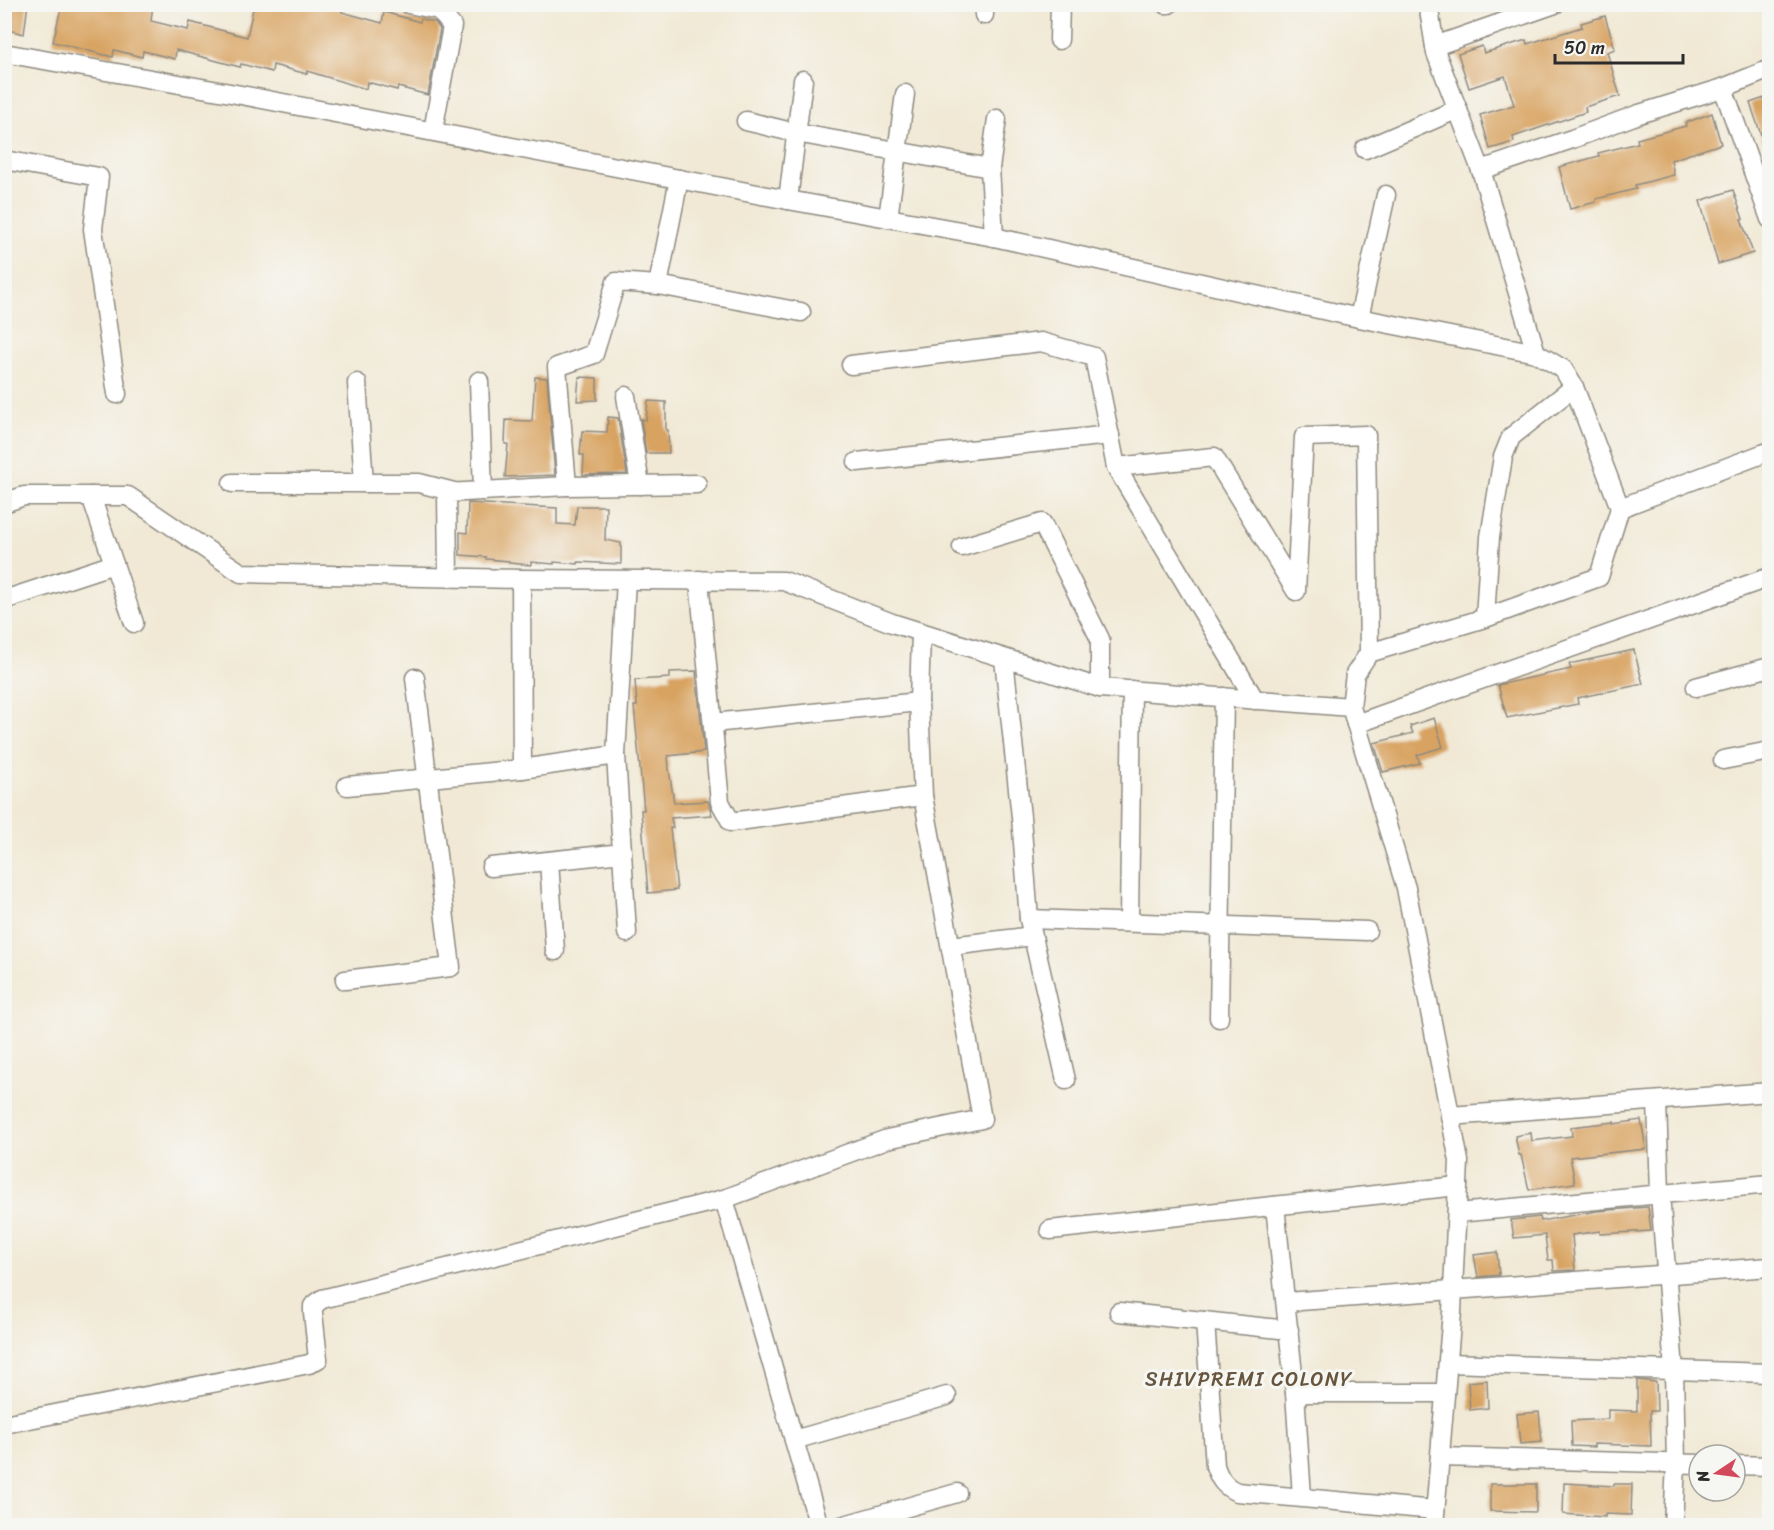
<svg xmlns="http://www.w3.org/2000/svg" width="1774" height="1530" viewBox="0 0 1774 1530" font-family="Sriracha,sans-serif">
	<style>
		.building { fill: #d8a361 }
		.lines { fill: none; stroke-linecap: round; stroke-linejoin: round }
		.minor-casing { stroke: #8e8a80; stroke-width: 21 }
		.minor { stroke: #fff; stroke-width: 18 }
		.labels { text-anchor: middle; stroke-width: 6; stroke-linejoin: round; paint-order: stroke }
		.neighbourhood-label { font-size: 20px; letter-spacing: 1.5px; fill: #68553e; stroke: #f6f6f2 }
	</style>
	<rect width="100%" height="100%" fill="#f6f6f2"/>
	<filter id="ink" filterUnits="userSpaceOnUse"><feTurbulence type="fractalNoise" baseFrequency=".0167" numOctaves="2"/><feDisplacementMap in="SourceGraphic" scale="12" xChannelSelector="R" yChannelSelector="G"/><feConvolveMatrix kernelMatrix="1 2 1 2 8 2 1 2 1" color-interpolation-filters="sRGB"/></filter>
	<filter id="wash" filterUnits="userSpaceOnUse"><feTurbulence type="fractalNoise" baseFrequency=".008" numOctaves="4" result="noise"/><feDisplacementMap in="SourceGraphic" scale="24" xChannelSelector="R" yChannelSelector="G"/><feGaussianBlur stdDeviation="1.35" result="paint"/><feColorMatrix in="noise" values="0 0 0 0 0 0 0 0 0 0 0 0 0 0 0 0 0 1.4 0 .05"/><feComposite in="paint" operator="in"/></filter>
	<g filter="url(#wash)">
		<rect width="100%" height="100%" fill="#f1e9d5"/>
		<g id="blocks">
			<!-- building -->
			<g class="building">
				<polygon points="4,4 28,4 24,34 4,29"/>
				<polygon points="62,4 153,4 151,21 188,30 190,22 247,37 254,4 324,4 342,9 342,12 382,23 384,12 420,22 421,19 435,22 440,29 428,95 398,87 397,90 367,82 366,89 307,71 307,74 273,65 272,72 241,64 240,67 176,50 175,59 143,51 142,57 114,50 113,57 53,42"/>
				<polygon points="1605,16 1615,49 1607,52 1620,96 1585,107 1586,112 1513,137 1514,142 1490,149 1480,115 1514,105 1505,76 1469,88 1458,54 1482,46 1484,53 1526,40 1527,44 1582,27 1581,23"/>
				<polygon points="1770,96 1770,152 1767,152 1750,103"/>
				<polygon points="1712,113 1721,144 1671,160 1674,175 1635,185 1636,189 1596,199 1596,202 1570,209 1559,167 1599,156 1598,153 1638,143 1637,139 1686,126 1685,123"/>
				<polygon points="1733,190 1743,219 1741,219 1753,253 1718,264 1700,201"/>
				<polygon points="535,377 547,378 555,475 505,477 508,444 505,444 506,420 532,421"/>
				<polygon points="579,377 597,378 597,400 577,401"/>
				<polygon points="648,401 666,402 666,430 668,430 669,453 646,453 641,419 646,420"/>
				<polygon points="608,417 618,418 627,474 583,475 584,455 580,455 582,431 607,432"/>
				<polygon points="468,503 557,508 557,524 575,525 577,506 606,506 605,540 621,543 621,564 578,562 578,564 554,562 554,564 531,562 531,565 509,563 509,561 486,559 486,557 460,555 460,532 467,533"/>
				<polygon points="1634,650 1643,684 1577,698 1578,704 1507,718 1498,685 1571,669 1569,664"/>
				<polygon points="696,671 704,752 668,756 669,769 674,803 708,801 712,815 671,818 673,828 670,828 677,890 648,893 641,810 644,810 634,706 637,706 635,680 670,678 670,672"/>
				<polygon points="1434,718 1443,747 1417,755 1420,763 1383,772 1374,743 1413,733 1410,726"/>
				<polygon points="1641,1120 1646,1149 1570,1157 1575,1183 1529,1190 1521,1155 1519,1155 1515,1136 1531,1133 1532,1141 1572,1136 1571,1127 1614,1122 1614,1124"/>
				<polygon points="1648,1207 1651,1231 1600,1234 1600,1231 1572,1235 1575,1270 1554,1271 1553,1260 1548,1260 1545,1235 1514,1238 1511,1220 1540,1217 1541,1221 1597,1211"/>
				<polygon points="1497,1252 1499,1275 1478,1277 1474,1255"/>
				<polygon points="1487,1380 1488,1408 1470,1410 1468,1382"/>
				<polygon points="1637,1380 1656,1382 1657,1411 1650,1411 1651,1446 1594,1444 1594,1447 1572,1446 1571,1421 1608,1419 1608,1410 1637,1411"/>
				<polygon points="1539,1412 1542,1442 1520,1444 1517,1414"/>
				<polygon points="1564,1483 1614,1486 1614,1484 1632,1484 1631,1515 1605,1514 1605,1517 1563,1514"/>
				<polygon points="1490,1484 1536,1484 1536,1512 1490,1511"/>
			</g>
		</g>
	</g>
	<g filter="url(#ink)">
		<use href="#blocks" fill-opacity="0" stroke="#8e8a80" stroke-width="1.5"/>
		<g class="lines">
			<defs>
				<g id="minor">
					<polyline points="408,4 439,10 452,26 433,131"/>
					<polyline points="1165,4 1169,4"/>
					<polyline points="1428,4 1436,53 1481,170 1572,139 1639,114 1723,88 1770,69"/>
					<polyline points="984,15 984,4"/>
					<polyline points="1059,40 1060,4"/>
					<polyline points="1435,46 1555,4"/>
					<polyline points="4,53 236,94 788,200 994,237 1359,318 1536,353 1563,369 1574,387 1620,508"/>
					<polyline points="1723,88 1770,219"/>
					<polyline points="746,121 796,133 990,168"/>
					<polyline points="1365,149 1458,109"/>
					<polyline points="4,160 99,177 93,229 117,394"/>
					<polyline points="1481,170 1536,353"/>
					<polyline points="788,200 803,80"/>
					<polyline points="888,218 905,94"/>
					<polyline points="994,237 990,168 997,119"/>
					<polyline points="658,285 801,312"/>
					<polyline points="1359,318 1386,195"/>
					<polyline points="851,365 1041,342 1094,357 1116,467 1255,700"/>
					<polyline points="479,381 483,491"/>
					<polyline points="357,383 364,483"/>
					<polyline points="626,396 640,485"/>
					<polyline points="857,462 1110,435"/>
					<polyline points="1116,467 1214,457 1296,591 1304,437 1366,435 1369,653"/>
					<polyline points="232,483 419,483 454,492"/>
					<polyline points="567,486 557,367 594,354 616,282 658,285 679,179"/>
					<polyline points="91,496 134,623"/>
					<polyline points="4,503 24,496 128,496 241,573 521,579 784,581 892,623 1100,688 1351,707 1406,888 1459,1161 1452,1312 1434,1526"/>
					<polyline points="962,547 1042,523 1100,639 1100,688"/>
					<polyline points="448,577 447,493 567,486 697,484"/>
					<polyline points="521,579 522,769"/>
					<polyline points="626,580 616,755 627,933"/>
					<polyline points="699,580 720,802 731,822 923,796"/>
					<polyline points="4,600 114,564"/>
					<polyline points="1485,618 1599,577 1620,508 1770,451"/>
					<polyline points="1004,659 1021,817 1029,919 1066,1080"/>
					<polyline points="1696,687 1770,667"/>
					<polyline points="1351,707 1355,674 1369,653 1485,618 1490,537 1503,457 1511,437 1574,387"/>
					<polyline points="713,723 919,702"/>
					<polyline points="1356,724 1770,577"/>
					<polyline points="1723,760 1770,751"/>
					<polyline points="347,786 522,769 616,755"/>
					<polyline points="549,861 555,951"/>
					<polyline points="491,867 622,853"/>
					<polyline points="1029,919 1367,931"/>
					<polyline points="1129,922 1132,690"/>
					<polyline points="951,946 1033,936"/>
					<polyline points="345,980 451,967 415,678"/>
					<polyline points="1219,1018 1224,697"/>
					<polyline points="1657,1101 1660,1194 1674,1370 1676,1463 1673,1526"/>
					<polyline points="1450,1116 1770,1092"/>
					<polyline points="1275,1206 1295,1393 1302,1497"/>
					<polyline points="1457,1213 1770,1184"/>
					<polyline points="1050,1230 1458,1186"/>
					<polyline points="1286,1302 1770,1267"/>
					<polyline points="1119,1312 1289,1330"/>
					<path d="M 1205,1321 L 1215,1466 C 1220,1480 1224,1486 1237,1492 L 1435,1510"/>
					<polyline points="1448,1363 1770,1373"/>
					<polyline points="1295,1393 1445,1393"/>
					<polyline points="4,1424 309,1364 318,1359 313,1313 313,1306 322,1299 724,1199"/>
					<polyline points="794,1440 947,1396"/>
					<polyline points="1440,1457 1699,1464"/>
					<polyline points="1735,1465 1770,1466"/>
					<polyline points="819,1526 724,1199 887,1139 982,1119 923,796 919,702 921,633"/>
					<polyline points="841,1526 957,1493"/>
				</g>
			</defs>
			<!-- minor casing -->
			<use href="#minor" class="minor-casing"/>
			<!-- minor -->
			<use href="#minor" class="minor"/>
		</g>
	</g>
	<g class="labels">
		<!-- neighbourhood labels -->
		<g class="neighbourhood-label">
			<text x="1249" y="1386">SHIVPREMI COLONY</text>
		</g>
	</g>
	<!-- margin -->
	<rect width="1774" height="1530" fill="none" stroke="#f6f6f2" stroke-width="24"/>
	<!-- north arrow -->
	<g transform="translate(1717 1473) rotate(257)"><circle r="28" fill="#f6f6f2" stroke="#a5a5a2" stroke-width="1.5"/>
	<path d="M0-4.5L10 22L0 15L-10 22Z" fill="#d1495b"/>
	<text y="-9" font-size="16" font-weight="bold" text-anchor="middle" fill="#2b2b2b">N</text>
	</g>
	<!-- scale -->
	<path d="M1555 54v9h128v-9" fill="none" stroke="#2b2b2b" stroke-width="3"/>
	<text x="1564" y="54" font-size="18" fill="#2b2b2b" stroke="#f6f6f2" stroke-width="4.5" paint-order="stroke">50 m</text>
</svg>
